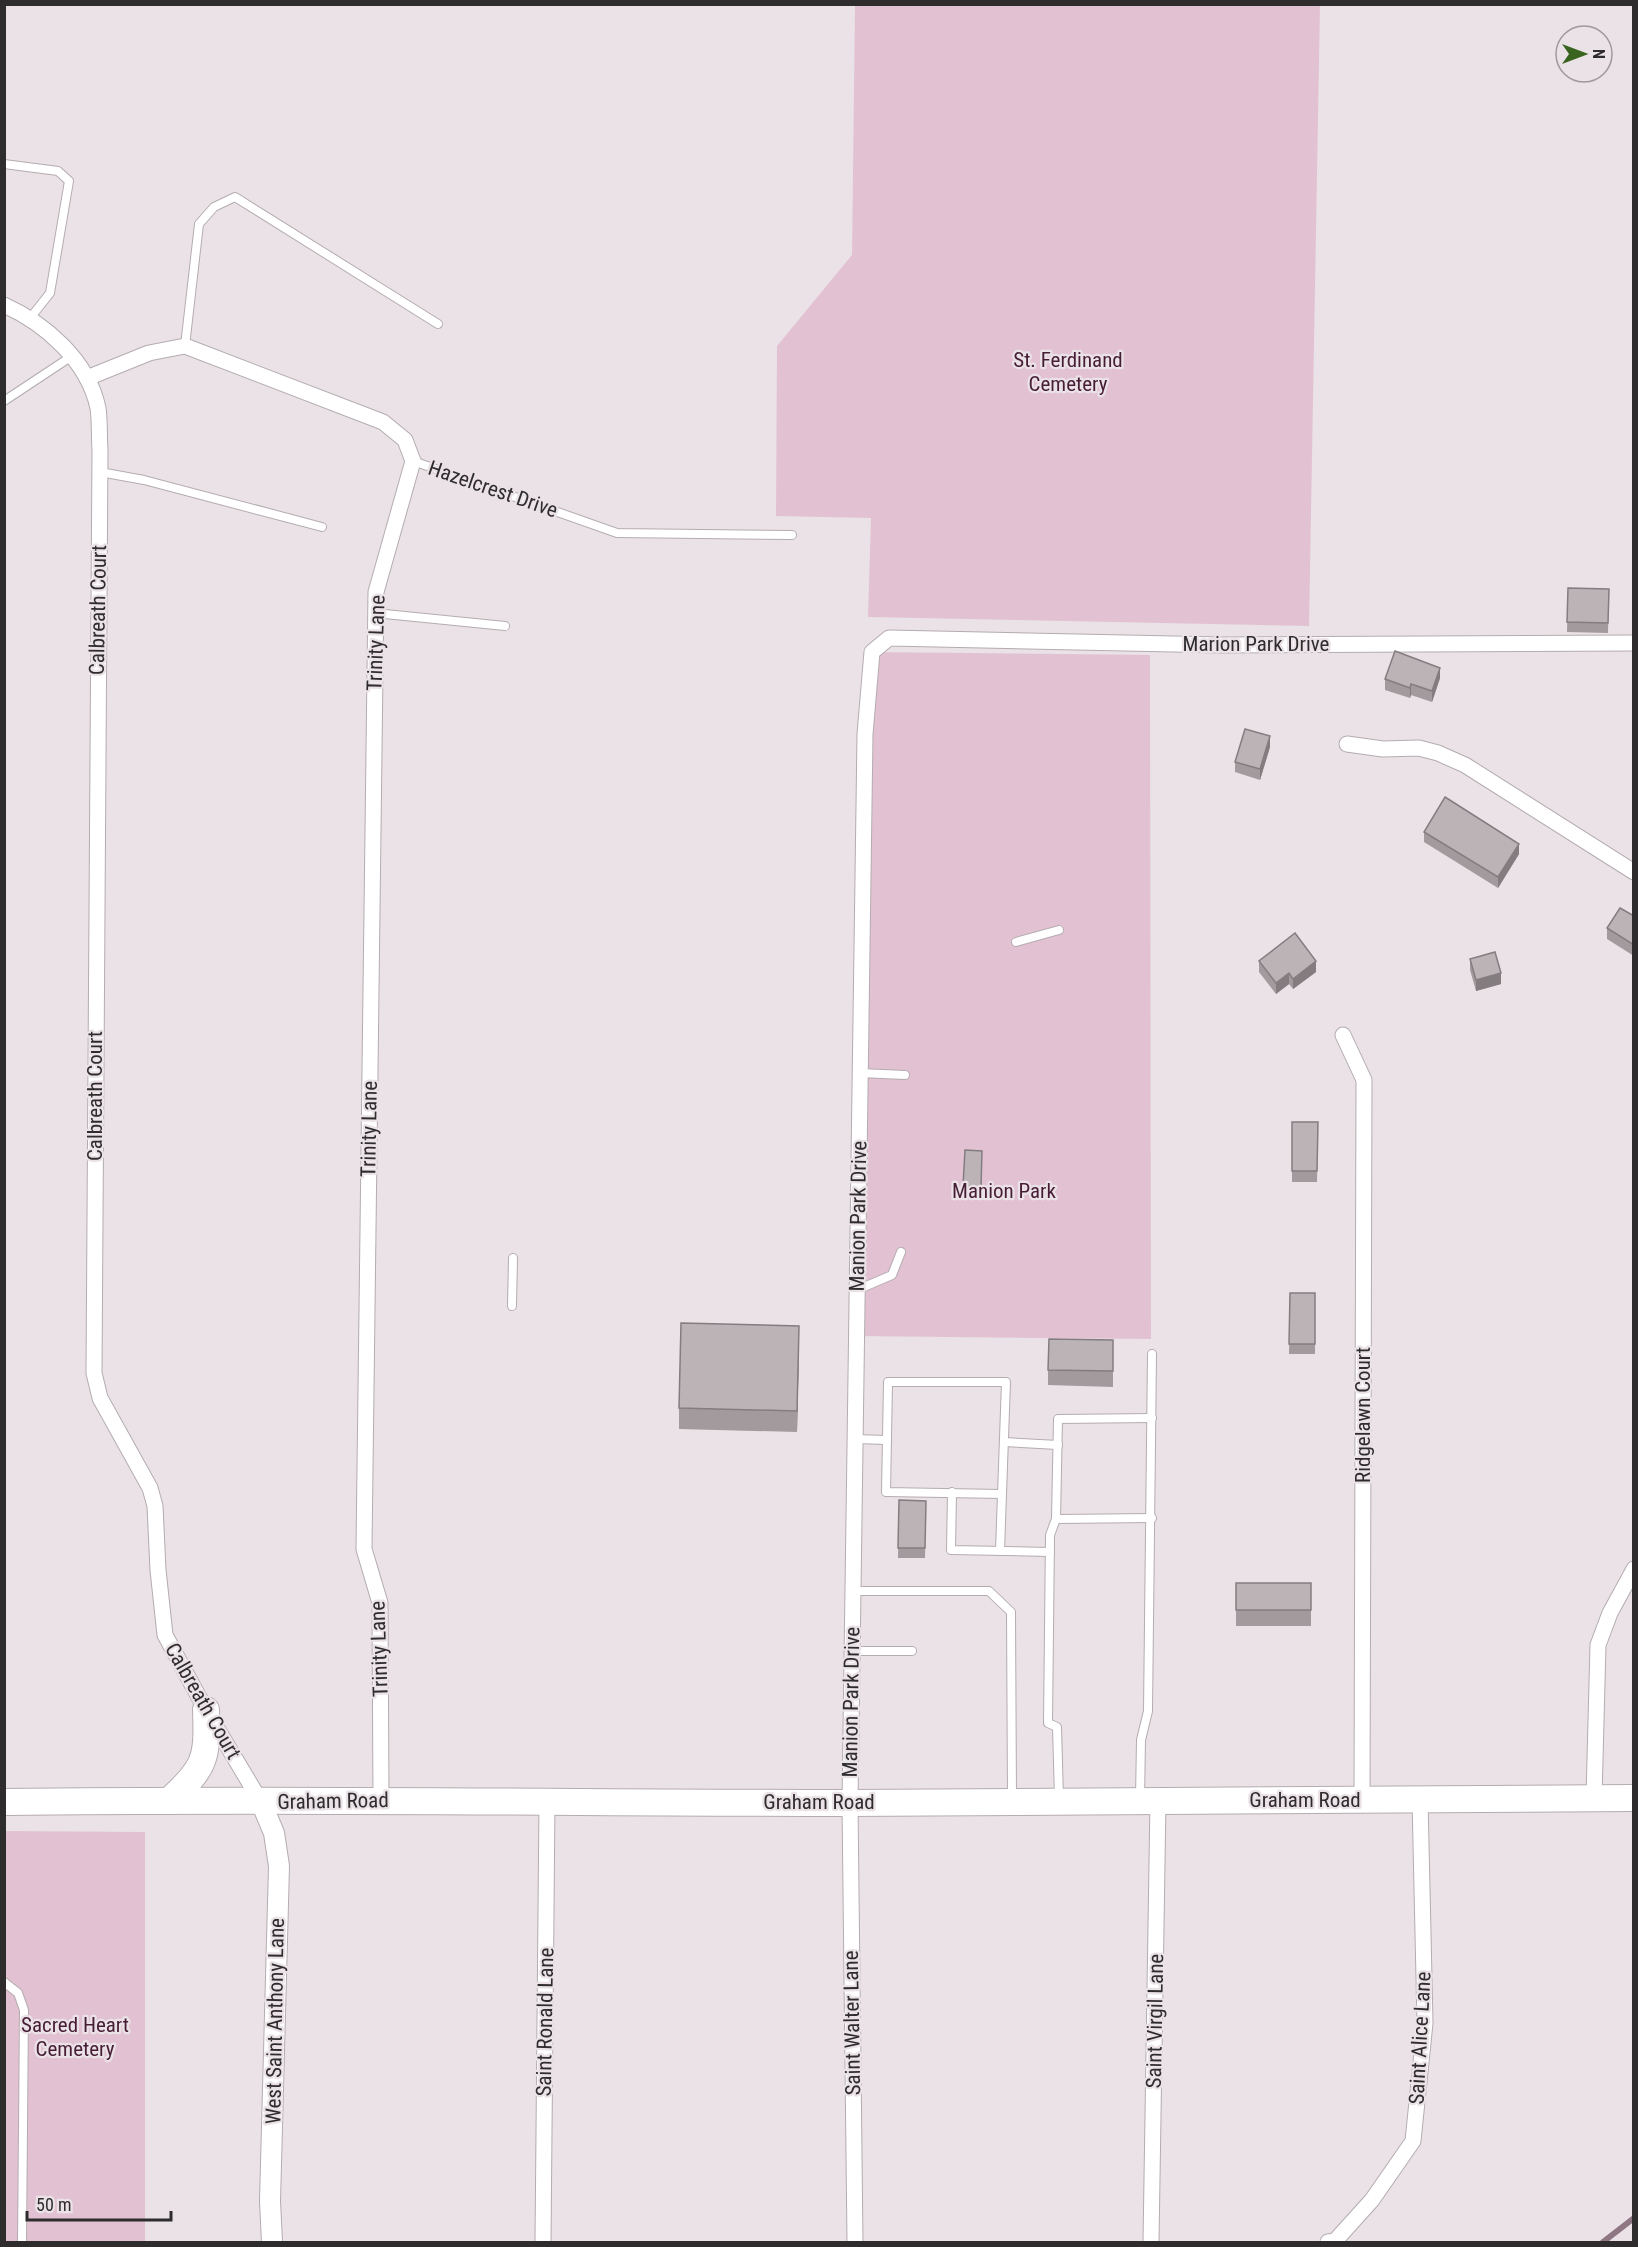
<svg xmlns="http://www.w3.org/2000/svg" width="1638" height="2247" viewBox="0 0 1638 2247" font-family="'Roboto Condensed',sans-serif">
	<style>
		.green { fill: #e2c2d2 }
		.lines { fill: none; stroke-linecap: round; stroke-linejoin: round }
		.stream { stroke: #8e7783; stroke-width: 6 }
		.service-casing { stroke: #b4acb0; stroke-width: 10 }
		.minor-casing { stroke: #b4acb0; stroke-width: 17 }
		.tertiary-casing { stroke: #b4acb0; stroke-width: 22 }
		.primary-casing { stroke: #b4acb0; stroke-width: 28 }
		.service { stroke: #fff; stroke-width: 8 }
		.minor { stroke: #fff; stroke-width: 15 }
		.tertiary { stroke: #fff; stroke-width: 20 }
		.primary { stroke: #fff; stroke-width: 26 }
		.wall { fill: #a29a9d }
		.shaded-wall { fill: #847d80 }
		.building { fill: #bcb3b7; stroke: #847d80; stroke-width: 1.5 }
		.labels { text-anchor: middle; stroke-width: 4.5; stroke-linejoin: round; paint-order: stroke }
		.park-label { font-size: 21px; fill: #471d36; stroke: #eae2e6 }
		.street-label { font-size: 21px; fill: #2f2c2e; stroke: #eae2e6 }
	</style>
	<rect width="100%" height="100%" fill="#eae2e6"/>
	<!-- green -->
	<g class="green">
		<polygon points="855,5 1320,5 1309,626 868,617 871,518 776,516 777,346 852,255"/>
		<polygon points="864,652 1150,655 1151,1339 856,1336"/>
		<polygon points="5,1831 145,1832 145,2242 5,2242"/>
	</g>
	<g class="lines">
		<!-- stream -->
		<polyline class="stream" points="1603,2242 1634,2218"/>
		<defs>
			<g id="service">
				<polyline points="4,164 58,171 69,181 50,293 31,317"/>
				<polyline points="185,346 199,224 214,207 235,197 438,324"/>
				<polyline points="4,401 72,356"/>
				<polyline points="413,461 617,533 792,535"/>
				<polyline points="100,472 144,480 322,527"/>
				<polyline points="375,613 505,626"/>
				<polyline points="1016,942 1059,930"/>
				<polyline points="860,1073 905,1075"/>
				<polyline points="857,1290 892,1275 901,1252"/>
				<polyline points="512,1306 513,1258"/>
				<polyline points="855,1439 887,1440"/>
				<polyline points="1004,1442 1058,1445"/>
				<polyline points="952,1492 951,1550 1050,1552"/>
				<polyline points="1152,1518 1056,1519 1058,1419 1152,1418"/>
				<polyline points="1056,1519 1050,1535 1048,1723 1057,1727 1059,1798"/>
				<polyline points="1000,1551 1002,1494 886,1492 888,1382 1006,1382 1002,1494"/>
				<polyline points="852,1591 989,1591 1011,1612 1012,1799"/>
				<polyline points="852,1651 912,1651"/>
				<polyline points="1140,1799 1141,1740 1148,1711 1152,1354"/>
				<polyline points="4,1982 18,1993 24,2010 22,2242"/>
			</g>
			<g id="minor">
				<path d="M 4,305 C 46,324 88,361 98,408 C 100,422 99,437 100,450 L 94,1373 L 100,1398 L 150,1488 L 155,1506 L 158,1570 L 165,1635 L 206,1710 L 261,1802"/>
				<polyline points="87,378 149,353 185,346 383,422 405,440 413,461 376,592 364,1549 380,1603 381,1799"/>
				<polyline points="1347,744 1383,749 1419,748 1438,753 1465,765 1634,872"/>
				<polyline points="1343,1035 1364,1080 1362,1800"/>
				<polyline points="1594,1798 1598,1645 1610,1613 1634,1569"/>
				<polyline points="543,2242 547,1801"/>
				<polyline points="855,2242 850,1803 865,734 872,652 889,638 1222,645 1634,643"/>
				<polyline points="1151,2242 1158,1800"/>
				<polyline points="1328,2242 1335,2241 1372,2200 1413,2141 1425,2023 1420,1799"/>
			</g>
			<polyline id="tertiary" points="261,1802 274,1833 279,1866 270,2201 272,2242"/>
			<g id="primary">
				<path d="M 169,1801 C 205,1767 208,1760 206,1710"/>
				<path d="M 4,1802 C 286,1798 567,1803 848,1803 C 1110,1802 1372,1800 1634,1798"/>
			</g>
		</defs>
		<!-- service casing -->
		<use href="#service" class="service-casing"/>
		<!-- minor casing -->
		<use href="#minor" class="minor-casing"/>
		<!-- tertiary casing -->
		<use href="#tertiary" class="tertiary-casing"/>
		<!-- primary casing -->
		<use href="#primary" class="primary-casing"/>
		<!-- service -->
		<use href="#service" class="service"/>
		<!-- minor -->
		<use href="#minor" class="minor"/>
		<!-- tertiary -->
		<use href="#tertiary" class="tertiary"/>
		<!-- primary -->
		<use href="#primary" class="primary"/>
	</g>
	<!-- wall -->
	<g class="wall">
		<polygon points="1568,588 1609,589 1608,633 1567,632"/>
		<polygon points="1440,678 1432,702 1411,695 1410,698 1385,690 1385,679"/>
		<polygon points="1270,747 1260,780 1235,772 1235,762"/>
		<polygon points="1424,832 1519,854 1498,888 1424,842"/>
		<polygon points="1634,916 1634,956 1607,939 1607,928"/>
		<polygon points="1470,959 1501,984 1476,991 1470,970"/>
		<polygon points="1259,961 1316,972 1293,989 1289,984 1276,994 1259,972"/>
		<polygon points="1292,1122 1318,1122 1317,1182 1292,1182"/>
		<polygon points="982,1162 981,1198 963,1197 963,1186"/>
		<polygon points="1290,1293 1315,1293 1315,1354 1289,1354"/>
		<polygon points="1113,1340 1113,1387 1048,1385 1048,1370"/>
		<polygon points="799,1347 797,1432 679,1429 679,1408"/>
		<polygon points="899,1500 926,1501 925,1558 898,1558"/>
		<rect x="1236" y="1583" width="75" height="43"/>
	</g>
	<!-- shaded-wall -->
	<g class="shaded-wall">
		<polygon points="1440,668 1440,678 1432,702 1432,691"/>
		<polygon points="1411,684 1411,695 1410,698 1410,688"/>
		<polygon points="1270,736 1270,747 1260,780 1260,769"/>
		<polygon points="1519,844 1519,854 1498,888 1498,877"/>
		<polygon points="1316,961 1316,972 1293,989 1293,979"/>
		<polygon points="1289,973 1289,984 1276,994 1276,983"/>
		<polygon points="1501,973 1501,984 1476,991 1476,980"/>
		<polygon points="799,1326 799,1347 797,1432 797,1411"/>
	</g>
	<!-- building -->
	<g class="building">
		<polygon points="1568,588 1609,589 1608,623 1567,622"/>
		<polygon points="1395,651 1440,668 1432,691 1411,684 1410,688 1385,679"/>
		<polygon points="1245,729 1270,736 1260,769 1235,762"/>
		<polygon points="1445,797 1519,844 1498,877 1424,832"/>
		<polygon points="1620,908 1634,916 1634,945 1607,928"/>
		<polygon points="1295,933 1316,961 1293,979 1289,973 1276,983 1259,961"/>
		<polygon points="1495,952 1501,973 1476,980 1470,959"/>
		<polygon points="1292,1122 1318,1122 1317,1171 1292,1171"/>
		<polygon points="965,1150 982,1151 981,1187 963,1186"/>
		<polygon points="1290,1293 1315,1293 1315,1344 1289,1344"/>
		<polygon points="681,1323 799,1326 797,1411 679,1408"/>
		<polygon points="1049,1339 1113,1340 1113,1371 1048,1370"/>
		<polygon points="899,1500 926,1501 925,1548 898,1548"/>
		<rect x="1236" y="1583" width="75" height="27"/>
	</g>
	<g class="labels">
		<!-- park labels -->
		<g class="park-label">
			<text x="1068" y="367">St. Ferdinand<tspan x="1068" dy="24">Cemetery</tspan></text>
			<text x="1004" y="1198">Manion Park</text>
			<text x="75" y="2032">Sacred Heart<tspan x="75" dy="24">Cemetery</tspan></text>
		</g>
		<!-- street labels -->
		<g class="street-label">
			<text transform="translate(493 489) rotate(19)" y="7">Hazelcrest Drive</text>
			<text transform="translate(98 610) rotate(-89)" y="7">Calbreath Court</text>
			<text transform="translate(376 643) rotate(-88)" y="7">Trinity Lane</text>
			<text x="1256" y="651">Marion Park Drive</text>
			<text transform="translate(95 1096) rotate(-90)" y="7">Calbreath Court</text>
			<text transform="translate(369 1129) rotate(-89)" y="7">Trinity Lane</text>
			<text transform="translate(858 1216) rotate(-89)" y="7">Manion Park Drive</text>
			<text transform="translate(1363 1415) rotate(-90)" y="7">Ridgelawn Court</text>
			<text transform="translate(379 1649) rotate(-92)" y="7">Trinity Lane</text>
			<text transform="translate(203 1701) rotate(60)" y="7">Calbreath Court</text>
			<text transform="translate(851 1702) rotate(-89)" y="7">Manion Park Drive</text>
			<text x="1305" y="1807">Graham Road</text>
			<text transform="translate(333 1801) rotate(-1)" y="7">Graham Road</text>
			<text x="819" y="1809">Graham Road</text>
			<text transform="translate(275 2021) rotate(-89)" y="7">West Saint Anthony Lane</text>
			<text transform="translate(1155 2021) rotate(-89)" y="7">Saint Virgil Lane</text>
			<text transform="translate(545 2022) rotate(-89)" y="7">Saint Ronald Lane</text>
			<text transform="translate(852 2023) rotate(-91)" y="7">Saint Walter Lane</text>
			<text transform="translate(1420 2038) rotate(-87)" y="7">Saint Alice Lane</text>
		</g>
	</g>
	<!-- border -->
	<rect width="1638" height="2247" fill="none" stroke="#2f2c2e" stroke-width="12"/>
	<!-- north arrow -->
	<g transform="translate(1584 54) rotate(90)"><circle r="28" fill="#eae2e6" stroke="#9f999c" stroke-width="1.5"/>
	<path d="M0-4.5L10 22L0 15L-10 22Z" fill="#396420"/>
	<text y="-9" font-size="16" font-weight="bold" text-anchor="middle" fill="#2f2c2e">N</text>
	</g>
	<!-- scale -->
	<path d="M27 2211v9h144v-9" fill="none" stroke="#2f2c2e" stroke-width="3"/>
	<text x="36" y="2211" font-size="18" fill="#2f2c2e" stroke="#eae2e6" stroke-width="4.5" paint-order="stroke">50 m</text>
</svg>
